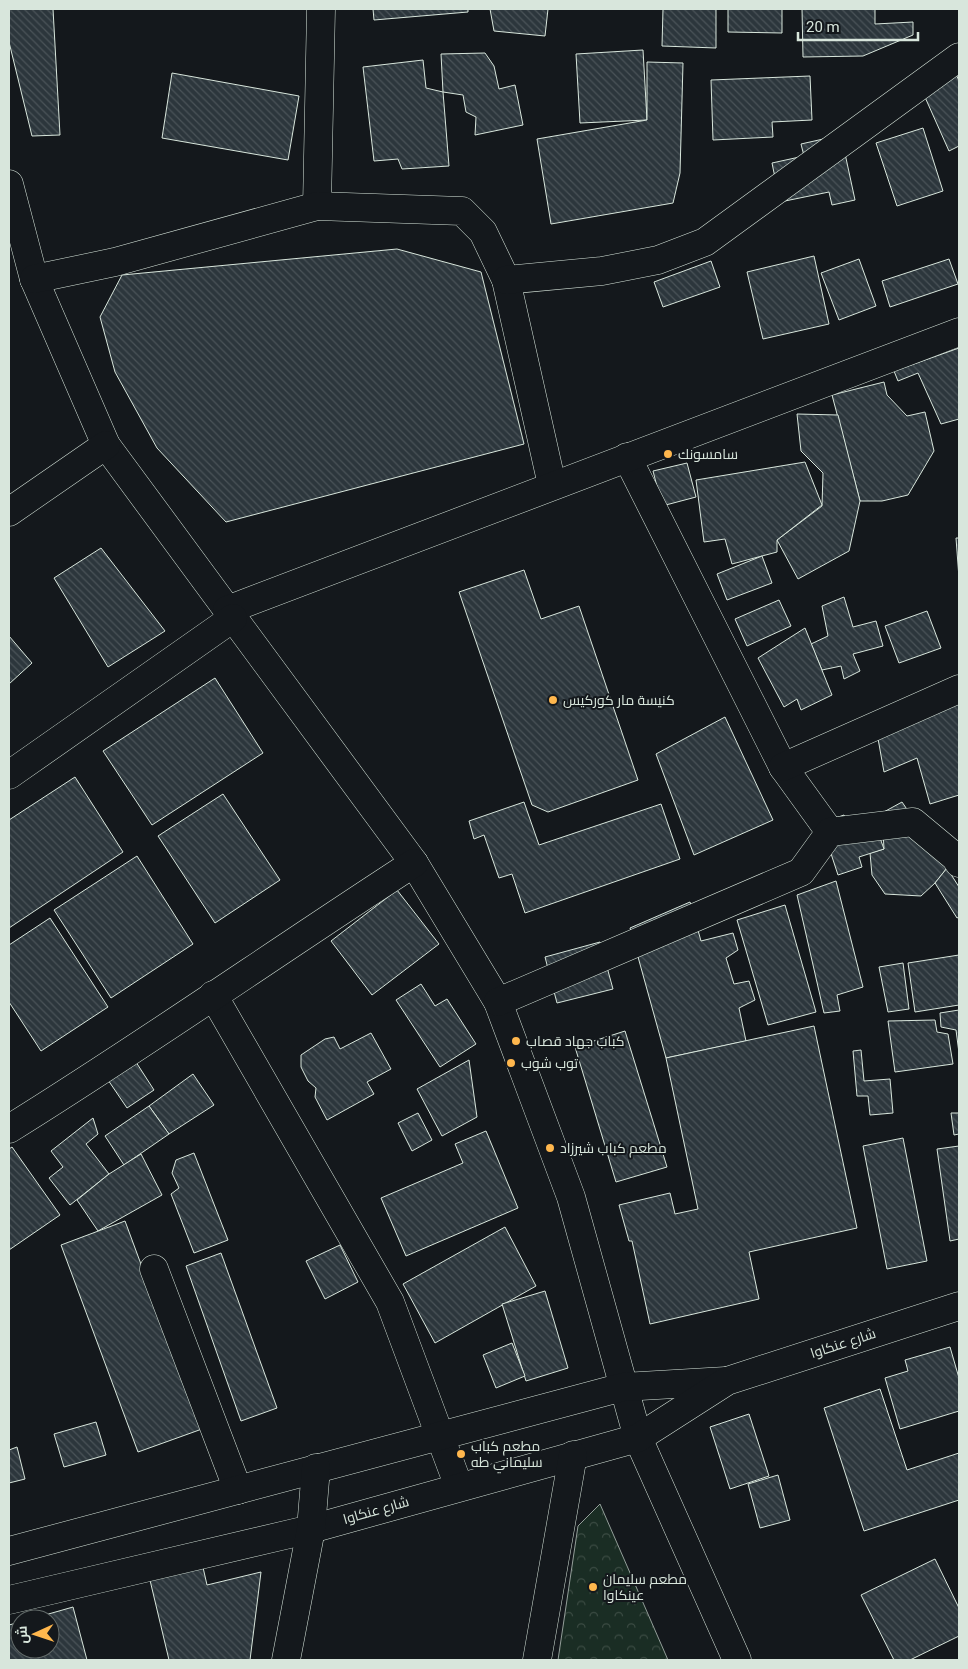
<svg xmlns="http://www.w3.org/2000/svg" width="968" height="1669" viewBox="0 0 968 1669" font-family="Roboto,Cairo,sans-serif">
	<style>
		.park { fill: url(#park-crowns); stroke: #939e99 }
		.building { fill: url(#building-back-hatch); stroke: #d8e6dc }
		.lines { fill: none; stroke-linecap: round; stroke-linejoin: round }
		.minor-casing { stroke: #d8e6dc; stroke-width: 29 }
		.minor { stroke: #14181c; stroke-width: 28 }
		.poi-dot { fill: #ffb74d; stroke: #14181c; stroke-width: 2 }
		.labels { text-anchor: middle; stroke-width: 4; stroke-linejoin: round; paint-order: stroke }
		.poi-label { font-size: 14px; fill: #d8e6dc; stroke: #14181c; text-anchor: start }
		.street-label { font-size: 14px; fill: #d8e6dc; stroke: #14181c }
	</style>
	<defs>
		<pattern id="park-crowns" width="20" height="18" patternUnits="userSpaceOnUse" patternTransform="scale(1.25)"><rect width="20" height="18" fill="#1a2d24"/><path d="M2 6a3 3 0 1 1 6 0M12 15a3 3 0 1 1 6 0" fill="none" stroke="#3b4b43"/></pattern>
		<pattern id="building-back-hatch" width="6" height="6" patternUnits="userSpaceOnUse" patternTransform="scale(1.25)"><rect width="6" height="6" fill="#2c363c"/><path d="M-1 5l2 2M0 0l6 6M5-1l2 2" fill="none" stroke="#4a5358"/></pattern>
	</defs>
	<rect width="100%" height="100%" fill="#14181c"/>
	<!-- park -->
	<polygon class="park" points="600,1504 668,1660 558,1660 578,1526"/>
	<!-- building -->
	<g class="building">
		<polygon points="9,9 53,9 60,135 32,136 9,42"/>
		<polygon points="373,9 468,9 468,12 374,20"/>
		<polygon points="490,9 548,9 545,36 494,31"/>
		<polygon points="663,9 716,9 716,48 662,46"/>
		<polygon points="728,9 782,9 782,33 728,32"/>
		<polygon points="802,9 875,9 875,24 913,22 913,35 863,56 803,57"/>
		<polygon points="643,50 647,120 580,123 576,54"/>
		<polygon points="485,53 494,66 499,89 515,85 523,125 475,135 476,117 466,112 463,95 443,92 441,54"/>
		<polygon points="948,55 959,81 959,146 949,151 920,86"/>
		<polygon points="423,60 426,88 443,92 449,166 402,169 398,159 374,161 363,67"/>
		<polygon points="647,62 683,63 680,173 673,203 551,224 537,139 647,120"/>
		<polygon points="172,73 299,96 288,160 162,138"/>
		<polygon points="810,76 812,120 772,122 773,137 713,140 711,80"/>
		<polygon points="923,128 943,191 897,206 876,143"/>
		<polygon points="841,135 855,200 832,205 829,192 780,202 772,163 804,156 801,144"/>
		<polygon points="397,249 481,272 524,444 226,522 157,448 115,372 100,317 122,275"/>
		<polygon points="814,256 829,324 763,339 747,272"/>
		<polygon points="859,259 876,306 839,320 821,273"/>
		<polygon points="949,259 958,284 890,307 882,281"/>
		<polygon points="711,261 720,287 663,307 654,282"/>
		<polygon points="959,348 959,419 941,424 918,373 898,381 894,371"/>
		<polygon points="884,382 887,395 907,416 925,412 934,451 908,495 882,501 860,501 832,395"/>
		<polygon points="797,414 838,415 860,501 849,551 798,579 777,540 822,506 823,473 801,451"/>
		<polygon points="805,462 822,505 777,540 777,552 732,564 725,539 704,542 696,480"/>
		<polygon points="687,463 696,497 662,506 653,471"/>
		<polygon points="956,538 959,538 959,578"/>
		<polygon points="101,548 165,631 108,667 54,578"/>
		<polygon points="762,556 772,583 727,600 717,574"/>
		<polygon points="524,570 541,619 579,606 638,780 548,812 532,805 459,592"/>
		<polygon points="844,597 853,627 876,621 883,646 853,654 860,671 844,679 841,666 822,670 811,644 828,636 822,606"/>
		<polygon points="779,600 791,626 747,646 735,619"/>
		<polygon points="927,611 941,648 899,663 885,626"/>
		<polygon points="805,628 832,695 801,710 797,699 784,707 758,658"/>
		<polygon points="9,636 32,663 9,684"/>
		<polygon points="215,678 263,753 152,825 103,751"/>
		<polygon points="959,699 959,795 930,804 917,758 884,772 877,733"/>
		<polygon points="725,717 773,820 694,855 656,754"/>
		<polygon points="75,777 123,852 9,928 9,820"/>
		<polygon points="223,794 280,880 215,923 158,836"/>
		<polygon points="524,802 539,845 661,804 680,859 525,913 512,874 499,878 484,835 474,839 469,821"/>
		<polygon points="902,802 947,868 935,883 921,896 885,894 872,875 870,853 884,849 882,813"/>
		<polygon points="844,815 848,826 872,816 884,849 859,857 862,867 838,875 821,823"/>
		<polygon points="137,856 193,944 111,998 54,910"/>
		<polygon points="947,868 959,887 959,917 957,918 935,883"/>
		<polygon points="836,881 863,987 837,995 840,1011 824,1013 797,895"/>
		<polygon points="397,890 439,944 372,995 331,941"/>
		<polygon points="690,902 701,941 733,933 738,950 726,958 734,984 749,981 755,1000 739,1008 746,1041 666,1058 630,928"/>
		<polygon points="785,905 816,1012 768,1025 737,920"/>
		<polygon points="50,918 108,1007 41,1051 9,1002 9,945"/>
		<polygon points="600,942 613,989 557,1003 545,957"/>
		<polygon points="959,955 959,1005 915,1012 908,963"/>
		<polygon points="903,963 909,1009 888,1012 879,967"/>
		<polygon points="421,984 435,1006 447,999 476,1044 440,1067 396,1000"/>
		<polygon points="959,1010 959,1053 956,1030 941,1027 940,1013"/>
		<polygon points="935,1020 937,1032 948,1034 953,1064 895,1072 888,1021"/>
		<polygon points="814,1026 857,1228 749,1252 759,1299 650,1324 632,1241 629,1241 619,1205 670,1193 675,1214 698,1209 666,1058"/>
		<polygon points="625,1031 667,1167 616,1182 575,1047"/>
		<polygon points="371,1033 391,1069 367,1082 374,1094 327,1120 315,1097 316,1088 308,1081 301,1067 301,1055 325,1039 334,1037 340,1049"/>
		<polygon points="861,1050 864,1081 890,1079 893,1113 870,1115 868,1096 857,1096 853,1051"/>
		<polygon points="134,1059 154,1090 127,1108 106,1077"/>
		<polygon points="469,1060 477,1117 442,1136 417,1089"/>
		<polygon points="193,1074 214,1105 169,1134 149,1106"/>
		<polygon points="149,1106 169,1134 124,1165 105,1136"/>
		<polygon points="418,1113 432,1140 412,1151 398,1123"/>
		<polygon points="951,1113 959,1113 959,1134 954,1135"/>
		<polygon points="93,1118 98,1134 86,1144 109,1174 70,1205 49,1178 63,1167 51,1151"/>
		<polygon points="486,1131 518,1208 406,1256 381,1198 463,1163 455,1144"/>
		<polygon points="903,1138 927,1261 887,1269 863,1146"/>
		<polygon points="959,1146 959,1239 950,1241 937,1149"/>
		<polygon points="12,1147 60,1215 9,1250 9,1149"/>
		<polygon points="194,1153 228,1240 194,1253 171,1194 179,1188 172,1173 176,1160"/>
		<polygon points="141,1154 162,1195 98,1231 77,1200 109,1174"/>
		<polygon points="125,1221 202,1429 138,1452 61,1245"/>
		<polygon points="505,1227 536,1286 435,1343 403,1284"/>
		<polygon points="340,1245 358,1282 325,1299 306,1261"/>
		<polygon points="221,1253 277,1408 241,1421 186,1266"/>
		<polygon points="545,1291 568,1368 526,1381 502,1304"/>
		<polygon points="512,1343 525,1376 496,1388 483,1355"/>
		<polygon points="950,1347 959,1378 959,1411 900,1429 885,1378 908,1371 905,1360"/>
		<polygon points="880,1389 907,1470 959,1453 959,1500 864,1531 824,1408"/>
		<polygon points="749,1414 769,1476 730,1489 710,1427"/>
		<polygon points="96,1422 106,1455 64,1467 54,1434"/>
		<polygon points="17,1447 25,1479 9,1483 9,1450"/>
		<polygon points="778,1475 790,1520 760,1528 748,1484"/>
		<polygon points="935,1559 959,1608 959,1636 910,1660 894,1660 861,1595"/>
		<polygon points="202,1563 207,1585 261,1572 250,1660 169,1660 149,1576"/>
		<polygon points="73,1607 87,1660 9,1660 9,1625 20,1622 20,1649 50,1649 50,1619 31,1619"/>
	</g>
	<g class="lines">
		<defs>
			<g id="minor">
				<polyline points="9,184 34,279 106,445 414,863 498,1002 571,1197 638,1438 737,1660"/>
				<polyline points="317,206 321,9"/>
				<polyline points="34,279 115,262 317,206 462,211 483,232 506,280 552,485"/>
				<polyline points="506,280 602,271 658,260 705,242 959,57"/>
				<polyline points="627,457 783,767 830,832"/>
				<polyline points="9,512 106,445"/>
				<polyline points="227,610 959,332"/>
				<polyline points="783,767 959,689"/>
				<polyline points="9,775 233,618"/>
				<polyline points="213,995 390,1302 459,1487"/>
				<polyline points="498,1002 801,872 830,832 913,822 955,857 959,863"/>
				<path d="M 9,1129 C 146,1044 278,951 414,863"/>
				<polyline points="154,1269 238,1490"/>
				<polyline points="9,1551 623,1387 726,1381"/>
				<polyline points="9,1600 311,1529 638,1438 727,1381 959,1306"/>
				<polyline points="286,1660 311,1529 316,1468"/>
				<polyline points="537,1660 573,1455"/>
			</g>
		</defs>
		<!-- minor casing -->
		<use href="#minor" class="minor-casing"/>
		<!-- minor -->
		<use href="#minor" class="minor"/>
	</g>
	<!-- markers -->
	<g class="poi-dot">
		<circle cx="668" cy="454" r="5"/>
		<circle cx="553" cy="700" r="5"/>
		<circle cx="516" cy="1041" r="5"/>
		<circle cx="511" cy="1063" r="5"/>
		<circle cx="550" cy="1148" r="5"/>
		<circle cx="461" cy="1454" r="5"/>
		<circle cx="593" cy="1587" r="5"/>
	</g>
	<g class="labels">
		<!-- poi labels -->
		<g class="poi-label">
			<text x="678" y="459">سامسونك</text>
			<text x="563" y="705">كنيسة مار كوركيس</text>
			<text x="526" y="1046">كباب جهاد قصاب</text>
			<text x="521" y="1068">توب شوب</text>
			<text x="560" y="1153">مطعم كباب شيرزاد</text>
			<text x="471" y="1451">مطعم كباب<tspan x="471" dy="16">سليماني طه</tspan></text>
			<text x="603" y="1584">مطعم سليمان<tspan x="603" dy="16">عينكاوا</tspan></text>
		</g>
		<!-- street labels -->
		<g class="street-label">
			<text transform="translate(843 1343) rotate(-18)" y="5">شارع عنكاوا</text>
			<text transform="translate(376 1510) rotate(-16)" y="5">شارع عنكاوا</text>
		</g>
	</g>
	<!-- border -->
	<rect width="968" height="1669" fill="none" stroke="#d8e6dc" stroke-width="20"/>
	<!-- north arrow -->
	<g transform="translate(35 1634) rotate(267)"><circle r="24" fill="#14181c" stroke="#626a69"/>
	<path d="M0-4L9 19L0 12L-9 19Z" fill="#ffb74d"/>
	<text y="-8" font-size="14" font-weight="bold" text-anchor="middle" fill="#d8e6dc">ش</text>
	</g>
	<!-- scale -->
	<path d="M798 32v8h120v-8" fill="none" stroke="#d8e6dc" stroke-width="2.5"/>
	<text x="806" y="32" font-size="15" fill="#d8e6dc" stroke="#14181c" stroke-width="4" paint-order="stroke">20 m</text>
</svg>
